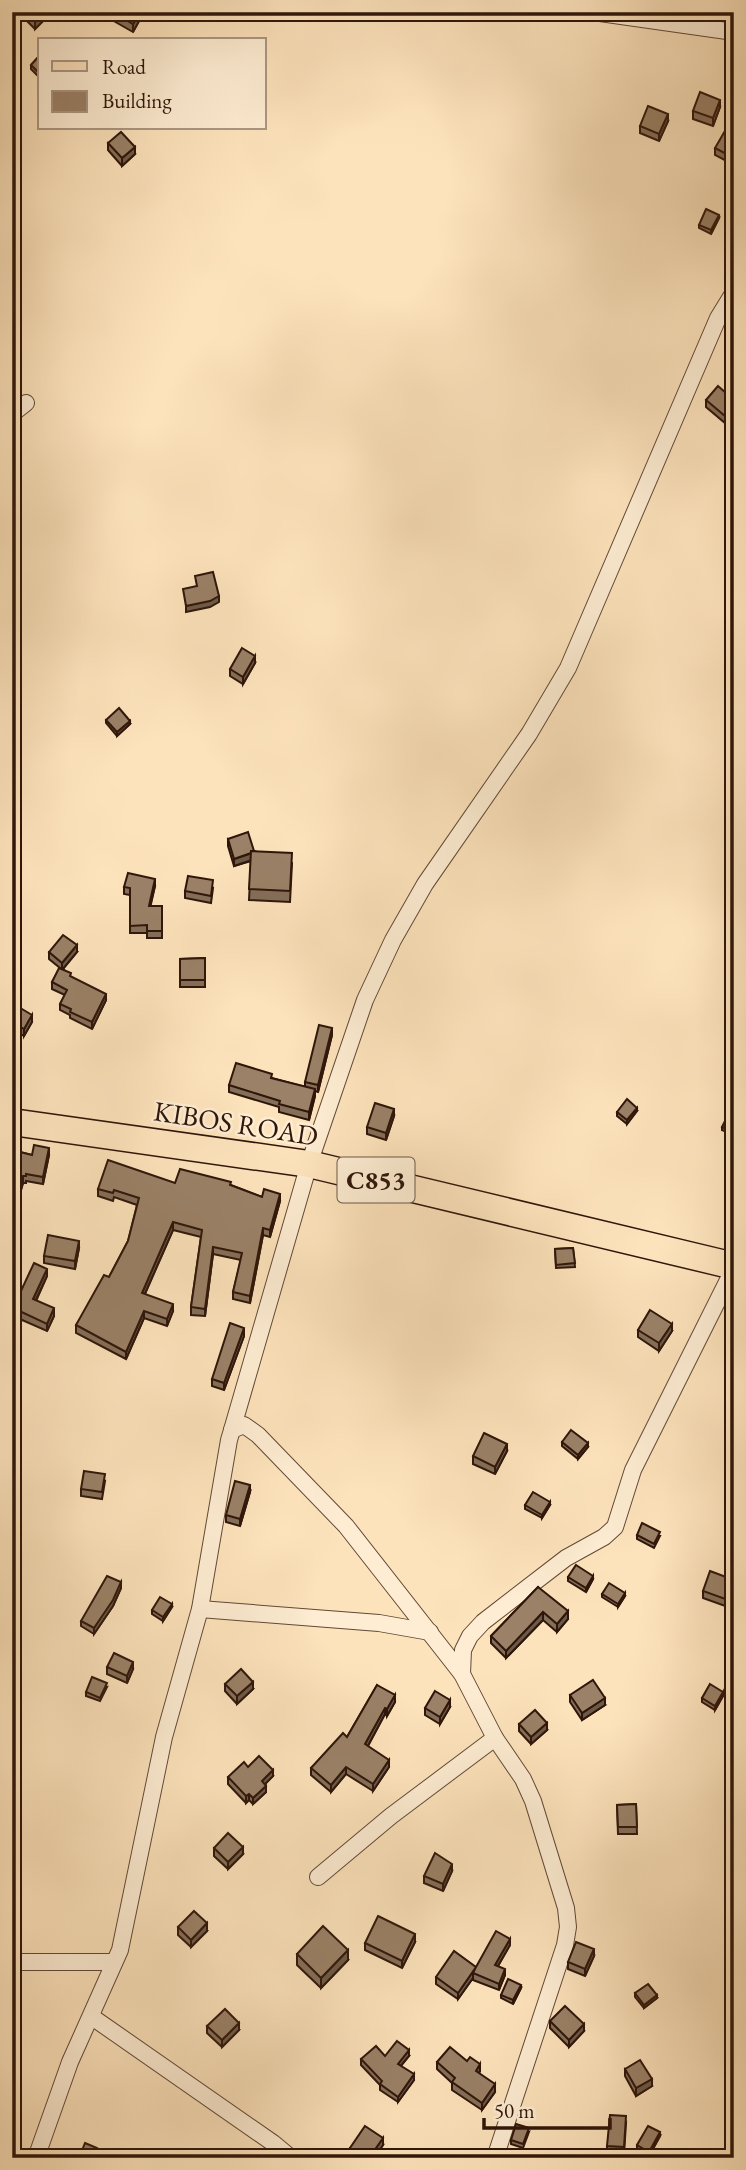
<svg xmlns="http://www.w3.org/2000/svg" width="746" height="2170" viewBox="0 0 746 2170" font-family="'EB Garamond',serif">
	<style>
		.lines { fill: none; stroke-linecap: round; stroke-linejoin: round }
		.street-casing { stroke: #624936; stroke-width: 18 }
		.primary-casing { stroke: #2f160a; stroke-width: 29 }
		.street { stroke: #feedd3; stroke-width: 16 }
		.primary { stroke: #fde3bc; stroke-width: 26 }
		.wall { fill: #846f59; stroke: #2f160a; stroke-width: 2 }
		.shaded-wall { fill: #6c5a48; stroke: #2f160a; stroke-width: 2 }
		.building { fill: #9a8167; stroke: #2f160a; stroke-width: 2 }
		.labels { text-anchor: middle; stroke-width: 5; stroke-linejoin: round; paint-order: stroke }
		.shield { fill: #feedd3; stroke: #6d5646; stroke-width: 2 }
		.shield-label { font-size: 26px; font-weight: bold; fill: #2f160a }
		.street-label { font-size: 28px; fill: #2f160a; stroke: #feedd3 }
	</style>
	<rect width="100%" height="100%" fill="#fde3bc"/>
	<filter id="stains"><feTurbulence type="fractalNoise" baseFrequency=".00286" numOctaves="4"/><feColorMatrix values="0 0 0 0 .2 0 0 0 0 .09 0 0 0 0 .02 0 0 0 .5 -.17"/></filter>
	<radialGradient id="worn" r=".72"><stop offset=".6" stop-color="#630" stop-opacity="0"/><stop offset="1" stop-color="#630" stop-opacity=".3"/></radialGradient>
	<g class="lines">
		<defs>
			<g id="street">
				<polyline points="593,12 734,32"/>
				<polyline points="12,414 26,403"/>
				<polyline points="232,1430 309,1164 365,1000 393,940 425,884 529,734 568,668 718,318 734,292"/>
				<polyline points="200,1609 379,1623 430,1632"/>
				<polyline points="462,1674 463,1650 470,1636 483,1622 566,1558 604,1537 615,1527 633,1470 734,1268"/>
				<polyline points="318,1877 391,1816 495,1738"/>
				<polyline points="12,1962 114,1962"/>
				<polyline points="92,2017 273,2143 291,2158"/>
				<polyline points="36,2158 70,2062 120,1950 164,1737 200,1609 229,1440 232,1430 244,1425 258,1435 346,1526 462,1674 495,1738 523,1779 533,1801 566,1908 568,1927 565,1945 495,2158"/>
			</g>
			<polyline id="primary" points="12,1122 309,1164 734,1266"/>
		</defs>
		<!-- street casing -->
		<use href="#street" class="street-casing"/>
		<!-- primary casing -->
		<use href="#primary" class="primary-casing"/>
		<!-- street -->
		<use href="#street" class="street"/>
		<!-- primary -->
		<use href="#primary" class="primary"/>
	</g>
	<!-- wall -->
	<g class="wall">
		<polygon points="18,12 52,12 35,29"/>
		<polygon points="113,12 144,12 133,32 112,20"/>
		<polygon points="40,55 40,78 31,69 31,65"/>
		<polygon points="720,107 713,126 693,119 693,111"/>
		<polygon points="668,121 659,141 640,133 640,126"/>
		<polygon points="734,133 734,161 732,164 715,155 715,148"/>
		<polygon points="108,143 135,154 122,166 108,150"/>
		<polygon points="719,218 711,234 699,228 699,225"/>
		<polygon points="706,400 734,400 734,413 725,423 706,407"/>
		<polygon points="255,663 243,684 230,676 230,669"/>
		<polygon points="106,720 130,724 117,736 106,723"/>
		<polygon points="228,839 254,851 292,863 290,902 249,900 251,861 234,866 228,846"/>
		<polygon points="155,886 150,906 162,906 162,938 147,938 147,933 130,933 130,895 124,894 124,887"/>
		<polygon points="213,888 211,903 185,898 185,891"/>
		<polygon points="49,952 77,952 63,969 71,977 106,1000 92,1029 70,1018 70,1015 60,1010 60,1004 65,995 52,989 52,982 60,968 49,959"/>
		<polygon points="205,958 205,987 180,987 180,959"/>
		<polygon points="12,1003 32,1022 24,1036 12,1029"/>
		<polygon points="332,1035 318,1092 315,1091 315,1096 309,1120 279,1112 279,1107 229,1092 229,1085 272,1078 305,1087 305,1082"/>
		<polygon points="637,1111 627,1124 617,1116 617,1112"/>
		<polygon points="734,1113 734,1135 722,1130 722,1127"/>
		<polygon points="394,1116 386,1140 367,1134 367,1127"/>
		<polygon points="12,1150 32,1155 49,1155 43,1184 26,1181 26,1183 23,1183 12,1221"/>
		<polygon points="175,1183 231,1185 262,1197 280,1201 270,1237 263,1235 250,1303 233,1299 233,1292 241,1260 213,1254 205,1316 191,1315 191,1307 201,1237 173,1230 145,1294 173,1311 167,1326 144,1318 126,1359 76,1333 76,1325 109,1277 128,1241 137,1205 114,1197 113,1201 98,1196 98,1189"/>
		<polygon points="79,1248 75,1269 44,1263 44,1256"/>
		<polygon points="573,1248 575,1267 556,1268 555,1249"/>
		<polygon points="47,1276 36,1301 54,1316 47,1331 13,1316 13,1308"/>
		<polygon points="638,1330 672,1331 659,1351 638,1337"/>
		<polygon points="244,1336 224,1390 212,1386 212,1379"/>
		<polygon points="12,1433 21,1440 18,1469 12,1468"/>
		<polygon points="562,1442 588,1447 578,1459 562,1446"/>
		<polygon points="507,1451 495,1474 473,1464 473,1456"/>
		<polygon points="105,1481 102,1499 81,1496 81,1489"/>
		<polygon points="250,1492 240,1526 226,1522 226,1515"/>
		<polygon points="525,1505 550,1505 542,1518 525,1509"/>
		<polygon points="637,1535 660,1536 654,1548 637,1539"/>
		<polygon points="568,1577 593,1579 586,1592 568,1581"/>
		<polygon points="734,1580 734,1591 728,1607 703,1598 703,1591"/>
		<polygon points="538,1587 568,1619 557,1632 543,1620 506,1658 491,1643 491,1636"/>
		<polygon points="121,1588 113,1606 94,1634 81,1626 81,1621"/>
		<polygon points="602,1594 625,1596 618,1607 602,1597"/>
		<polygon points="172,1607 163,1621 152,1614 152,1610"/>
		<polygon points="107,1667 133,1669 127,1683 107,1674"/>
		<polygon points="225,1684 253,1689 237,1704 225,1691"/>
		<polygon points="377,1685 395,1702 387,1716 385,1714 368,1746 389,1767 373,1791 346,1774 331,1792 311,1775 311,1768 347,1737"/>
		<polygon points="107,1687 100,1701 86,1696 86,1692"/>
		<polygon points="570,1695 605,1705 582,1720 570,1702"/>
		<polygon points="723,1696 715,1710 702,1702 702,1698"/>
		<polygon points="450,1707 440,1724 425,1715 425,1708"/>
		<polygon points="519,1724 547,1730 531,1744 519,1731"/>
		<polygon points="248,1767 273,1776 265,1784 266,1792 253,1804 249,1800 246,1803 228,1784 228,1777"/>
		<polygon points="636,1804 637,1834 618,1834 617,1805"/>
		<polygon points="214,1848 243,1854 228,1869 214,1856"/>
		<polygon points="452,1871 443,1891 424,1883 424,1876"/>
		<polygon points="178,1927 207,1931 191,1947 178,1935"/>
		<polygon points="415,1942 402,1968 365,1950 365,1943"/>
		<polygon points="510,1945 498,1966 505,1975 499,1990 473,1980 473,1978 458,1999 436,1984 436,1977 476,1967"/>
		<polygon points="297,1954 348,1960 321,1988 297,1965"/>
		<polygon points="594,1956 585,1976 568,1969 568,1962"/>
		<polygon points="521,1988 513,2004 501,1998 501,1995"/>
		<polygon points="635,1993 657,1998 644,2008 635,1997"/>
		<polygon points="550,2021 584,2031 569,2047 550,2028"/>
		<polygon points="207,2026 239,2030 222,2047 207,2033"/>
		<polygon points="385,2056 409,2056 401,2066 414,2080 398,2102 380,2090 380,2085 361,2065 361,2059"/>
		<polygon points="467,2061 480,2071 479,2073 495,2092 482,2110 452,2090 452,2083 437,2069 437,2062"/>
		<polygon points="625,2069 652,2086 636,2096 625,2076"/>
		<polygon points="626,2123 624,2155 607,2154 607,2146"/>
		<polygon points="529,2132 523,2148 511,2144 511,2140"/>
		<polygon points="660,2136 649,2156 637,2149 637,2145"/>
		<polygon points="383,2145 374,2158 355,2158 350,2155 350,2148"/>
	</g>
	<!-- shaded-wall -->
	<g class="shaded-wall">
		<polygon points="45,12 52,12 35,29 35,22"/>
		<polygon points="140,12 144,12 133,32 133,24"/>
		<polygon points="720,100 720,107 713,126 713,118"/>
		<polygon points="668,114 668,121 659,141 659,134"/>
		<polygon points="135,147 135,154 122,166 122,158"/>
		<polygon points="719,215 719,218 711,234 711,230"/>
		<polygon points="734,405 734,413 725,423 725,416"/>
		<polygon points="219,596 219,602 210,607 186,612 186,606"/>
		<polygon points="255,656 255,663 243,684 243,677"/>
		<polygon points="130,721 130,724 117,736 117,732"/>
		<polygon points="255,852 255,859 234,866 234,859"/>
		<polygon points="155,879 155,886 149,913 149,906"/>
		<polygon points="77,945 77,952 62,970 62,963"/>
		<polygon points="106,994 106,1000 92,1029 92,1022"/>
		<polygon points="32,1015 32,1022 24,1036 24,1029"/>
		<polygon points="332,1028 332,1035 318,1092 318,1085"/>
		<polygon points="315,1089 315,1096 309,1120 309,1112"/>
		<polygon points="637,1108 637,1111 627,1124 627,1120"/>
		<polygon points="394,1109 394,1116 386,1140 386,1133"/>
		<polygon points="49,1148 49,1155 43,1184 43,1177"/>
		<polygon points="23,1176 23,1183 12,1221 12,1214"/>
		<polygon points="280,1194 280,1201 270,1237 270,1230"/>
		<polygon points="173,1222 173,1230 142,1300 142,1293"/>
		<polygon points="263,1228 263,1235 250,1303 250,1296"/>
		<polygon points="79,1241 79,1248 75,1269 75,1261"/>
		<polygon points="213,1247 213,1254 205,1316 205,1309"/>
		<polygon points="47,1269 47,1276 33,1306 33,1299"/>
		<polygon points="173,1304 173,1311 167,1326 167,1319"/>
		<polygon points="54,1308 54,1316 47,1331 47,1324"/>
		<polygon points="144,1311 144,1318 126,1359 126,1352"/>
		<polygon points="672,1324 672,1331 659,1351 659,1343"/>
		<polygon points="244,1328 244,1336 224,1390 224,1383"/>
		<polygon points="588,1443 588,1447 578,1459 578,1455"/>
		<polygon points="507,1444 507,1451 495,1474 495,1467"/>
		<polygon points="250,1485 250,1492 240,1526 240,1519"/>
		<polygon points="550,1502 550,1505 542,1518 542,1515"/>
		<polygon points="593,1576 593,1579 586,1592 586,1588"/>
		<polygon points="121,1582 121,1588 113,1606 94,1634 94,1628"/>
		<polygon points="734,1583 734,1591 728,1607 728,1600"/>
		<polygon points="625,1593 625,1596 618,1607 618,1604"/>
		<polygon points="172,1604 172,1607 163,1621 163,1617"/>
		<polygon points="568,1611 568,1619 557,1632 557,1624"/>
		<polygon points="543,1612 543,1620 506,1658 506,1651"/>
		<polygon points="133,1662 133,1669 127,1683 127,1676"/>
		<polygon points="253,1682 253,1689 237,1704 237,1696"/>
		<polygon points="723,1692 723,1696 715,1710 715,1706"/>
		<polygon points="395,1695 395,1702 387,1716 387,1709"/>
		<polygon points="605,1698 605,1705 582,1720 582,1713"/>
		<polygon points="450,1700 450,1707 440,1724 440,1717"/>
		<polygon points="385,1708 385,1714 365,1751 365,1744"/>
		<polygon points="547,1723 547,1730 531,1744 531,1737"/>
		<polygon points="389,1760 389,1767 373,1791 373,1784"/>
		<polygon points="346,1767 346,1774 331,1792 331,1785"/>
		<polygon points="273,1770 273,1776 262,1787 262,1781"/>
		<polygon points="266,1786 266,1792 253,1804 253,1798"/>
		<polygon points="249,1794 249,1800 246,1803 246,1796"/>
		<polygon points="243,1847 243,1854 228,1869 228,1862"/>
		<polygon points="452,1864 452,1871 443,1891 443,1884"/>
		<polygon points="207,1923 207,1931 191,1947 191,1940"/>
		<polygon points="415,1934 415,1942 402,1968 402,1961"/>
		<polygon points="510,1939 510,1945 495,1971 495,1965"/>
		<polygon points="594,1949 594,1956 585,1976 585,1969"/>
		<polygon points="348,1950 348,1960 321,1988 321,1978"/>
		<polygon points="476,1967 473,1973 473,1978 458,1999 458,1993"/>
		<polygon points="505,1969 505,1975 499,1990 499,1984"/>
		<polygon points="521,1985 521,1988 513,2004 513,2000"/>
		<polygon points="657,1995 657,1998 644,2008 644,2005"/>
		<polygon points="239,2023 239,2030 222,2047 222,2040"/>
		<polygon points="584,2024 584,2031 569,2047 569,2040"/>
		<polygon points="409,2050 409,2056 398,2069 398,2064"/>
		<polygon points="480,2064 480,2071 476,2078 476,2071"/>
		<polygon points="414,2074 414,2080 398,2102 398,2097"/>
		<polygon points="652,2079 652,2086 636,2096 636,2088"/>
		<polygon points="495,2084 495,2092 482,2110 482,2103"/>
		<polygon points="660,2132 660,2136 649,2156 649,2152"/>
		<polygon points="383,2138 383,2145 374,2158 369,2158"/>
	</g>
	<!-- building -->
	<g class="building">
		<polygon points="25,12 45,12 35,22"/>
		<polygon points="113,12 140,12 133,24"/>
		<polygon points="40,55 40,74 31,65"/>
		<polygon points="700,92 720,100 713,118 693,111"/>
		<polygon points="648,106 668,114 659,134 640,126"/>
		<polygon points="726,129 734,133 734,154 732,157 715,148"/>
		<polygon points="121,132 135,147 122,158 108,143"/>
		<polygon points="706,209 719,215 711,230 699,225"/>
		<polygon points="718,386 734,400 734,405 725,416 706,400"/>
		<polygon points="213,572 219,596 210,601 186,606 183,589 197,586 195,576"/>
		<polygon points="242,648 255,656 243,677 230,669"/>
		<polygon points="119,708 130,721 117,732 106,720"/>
		<polygon points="248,832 254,851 251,851 251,853 234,859 228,839"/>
		<polygon points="251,851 292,853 290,891 249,889"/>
		<polygon points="128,873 155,879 149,906 162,906 162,931 147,931 147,925 130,926 130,888 124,887"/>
		<polygon points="188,876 213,880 211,896 185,891"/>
		<polygon points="63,935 77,945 62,963 49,952"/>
		<polygon points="205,958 205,980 180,980 180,959"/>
		<polygon points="59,968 71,973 70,976 106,994 92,1022 70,1012 71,1009 60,1004 67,990 52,982"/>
		<polygon points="12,1003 32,1015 24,1029 12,1022"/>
		<polygon points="319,1025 332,1028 318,1085 305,1082"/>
		<polygon points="236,1063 272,1074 271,1078 315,1089 309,1112 279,1104 280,1101 229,1085"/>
		<polygon points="627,1099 637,1108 627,1120 617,1112"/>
		<polygon points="375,1103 394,1109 386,1133 367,1127"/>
		<polygon points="730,1111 734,1113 734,1132 722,1127"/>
		<polygon points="34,1145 49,1148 43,1177 26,1174 26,1176 23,1176 12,1214 12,1150 32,1155"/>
		<polygon points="108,1160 175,1183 180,1169 231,1182 230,1185 262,1197 264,1189 280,1194 270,1230 263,1228 250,1296 233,1292 242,1253 213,1247 205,1309 191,1307 202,1230 173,1222 142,1293 173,1304 167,1319 144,1311 126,1352 76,1325 104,1275 109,1277 128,1241 139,1198 114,1190 113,1193 98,1189"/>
		<polygon points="48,1235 79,1241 75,1261 44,1256"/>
		<polygon points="573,1248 575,1263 556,1265 555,1249"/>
		<polygon points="34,1263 47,1269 33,1299 54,1308 47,1324 13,1308"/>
		<polygon points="650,1310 672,1324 659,1343 638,1330"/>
		<polygon points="230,1323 244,1328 224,1383 212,1379"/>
		<polygon points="571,1430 588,1443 578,1455 562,1442"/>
		<polygon points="12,1433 21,1433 18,1462 12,1461"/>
		<polygon points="484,1433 507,1444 495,1467 473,1456"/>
		<polygon points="84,1471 105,1474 102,1492 81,1489"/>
		<polygon points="235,1481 250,1485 240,1519 226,1515"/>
		<polygon points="533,1492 550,1502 542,1515 525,1505"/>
		<polygon points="642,1523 660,1532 654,1544 637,1535"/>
		<polygon points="576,1565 593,1576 586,1588 568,1577"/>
		<polygon points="710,1571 734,1580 734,1583 728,1600 703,1591"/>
		<polygon points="107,1576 121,1582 113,1600 94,1628 81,1621"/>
		<polygon points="609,1583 625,1593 618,1604 602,1594"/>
		<polygon points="538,1587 568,1611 557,1624 543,1612 506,1651 491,1636"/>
		<polygon points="160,1597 172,1604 163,1617 152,1610"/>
		<polygon points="114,1653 133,1662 127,1676 107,1667"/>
		<polygon points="241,1669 253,1682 237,1696 225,1684"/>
		<polygon points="92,1677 107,1683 100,1698 86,1692"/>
		<polygon points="593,1680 605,1698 582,1713 570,1695"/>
		<polygon points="710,1684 723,1692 715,1706 702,1698"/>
		<polygon points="377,1685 395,1695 387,1709 385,1708 365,1744 389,1760 373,1784 346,1767 331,1785 311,1768 343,1733 347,1737"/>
		<polygon points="435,1691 450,1700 440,1717 425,1708"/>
		<polygon points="535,1710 547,1723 531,1737 519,1724"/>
		<polygon points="259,1756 273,1770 262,1781 266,1786 253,1798 249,1794 246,1796 228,1777 244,1762 248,1767"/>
		<polygon points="636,1804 637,1827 618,1827 617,1805"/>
		<polygon points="228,1833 243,1847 228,1862 214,1848"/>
		<polygon points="435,1853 452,1864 443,1884 424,1876"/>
		<polygon points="194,1911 207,1923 191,1940 178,1927"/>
		<polygon points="378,1916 415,1934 402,1961 365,1943"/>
		<polygon points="323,1926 348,1950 321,1978 297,1954"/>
		<polygon points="496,1931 510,1939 495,1965 505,1969 499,1984 473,1973 476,1967 458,1993 436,1977 454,1951 476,1967"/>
		<polygon points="576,1942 594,1949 585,1969 568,1962"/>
		<polygon points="508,1979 521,1985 513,2000 501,1995"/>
		<polygon points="648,1984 657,1995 644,2005 635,1993"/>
		<polygon points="565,2006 584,2024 569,2040 550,2021"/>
		<polygon points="225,2009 239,2023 222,2040 207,2026"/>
		<polygon points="397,2041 409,2050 398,2064 414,2074 398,2097 380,2084 382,2081 361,2059 376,2046 385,2056"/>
		<polygon points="450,2047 467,2061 470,2057 480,2064 476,2071 495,2084 482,2103 452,2082 455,2078 437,2062"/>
		<polygon points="640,2060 652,2079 636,2088 625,2069"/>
		<polygon points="610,2115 626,2116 624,2147 607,2146"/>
		<polygon points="516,2124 529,2128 523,2144 511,2140"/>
		<polygon points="365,2126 383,2138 369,2158 365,2158 350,2148"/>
		<polygon points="648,2126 660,2132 649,2152 637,2145"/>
		<polygon points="85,2143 97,2148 93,2158 79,2158"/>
	</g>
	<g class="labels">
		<!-- shield labels -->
		<rect class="shield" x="337.5" y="1157.5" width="77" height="45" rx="5"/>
		<g class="shield-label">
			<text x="376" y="1189">C853</text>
		</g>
		<!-- street labels -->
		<g class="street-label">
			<text transform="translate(236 1123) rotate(9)" y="10">KIBOS ROAD</text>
		</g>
	</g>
	<!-- margin -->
	<rect width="746" height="2170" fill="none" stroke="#fde3bc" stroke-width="42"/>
	<rect x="14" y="14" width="718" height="2142" fill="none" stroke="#2f160a" stroke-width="3.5"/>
	<rect x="21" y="21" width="704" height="2128" fill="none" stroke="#2f160a" stroke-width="2"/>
	<!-- legend -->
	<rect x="38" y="38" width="228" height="91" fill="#feedd3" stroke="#ab9783" stroke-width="2"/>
	<rect x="52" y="61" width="35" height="10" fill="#fde3bc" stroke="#ab9783" stroke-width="2"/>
	<text x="102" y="74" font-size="21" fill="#2f160a">Road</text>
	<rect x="52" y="91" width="35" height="21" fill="#9a8167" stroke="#ab9783" stroke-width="2"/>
	<text x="102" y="108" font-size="21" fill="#2f160a">Building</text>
	<!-- scale -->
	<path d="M484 2118v10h126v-10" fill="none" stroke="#2f160a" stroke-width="3.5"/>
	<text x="494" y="2118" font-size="21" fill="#2f160a" stroke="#feedd3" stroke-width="5" paint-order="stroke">50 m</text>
	<rect width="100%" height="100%" filter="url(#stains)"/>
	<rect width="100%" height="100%" fill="url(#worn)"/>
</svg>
